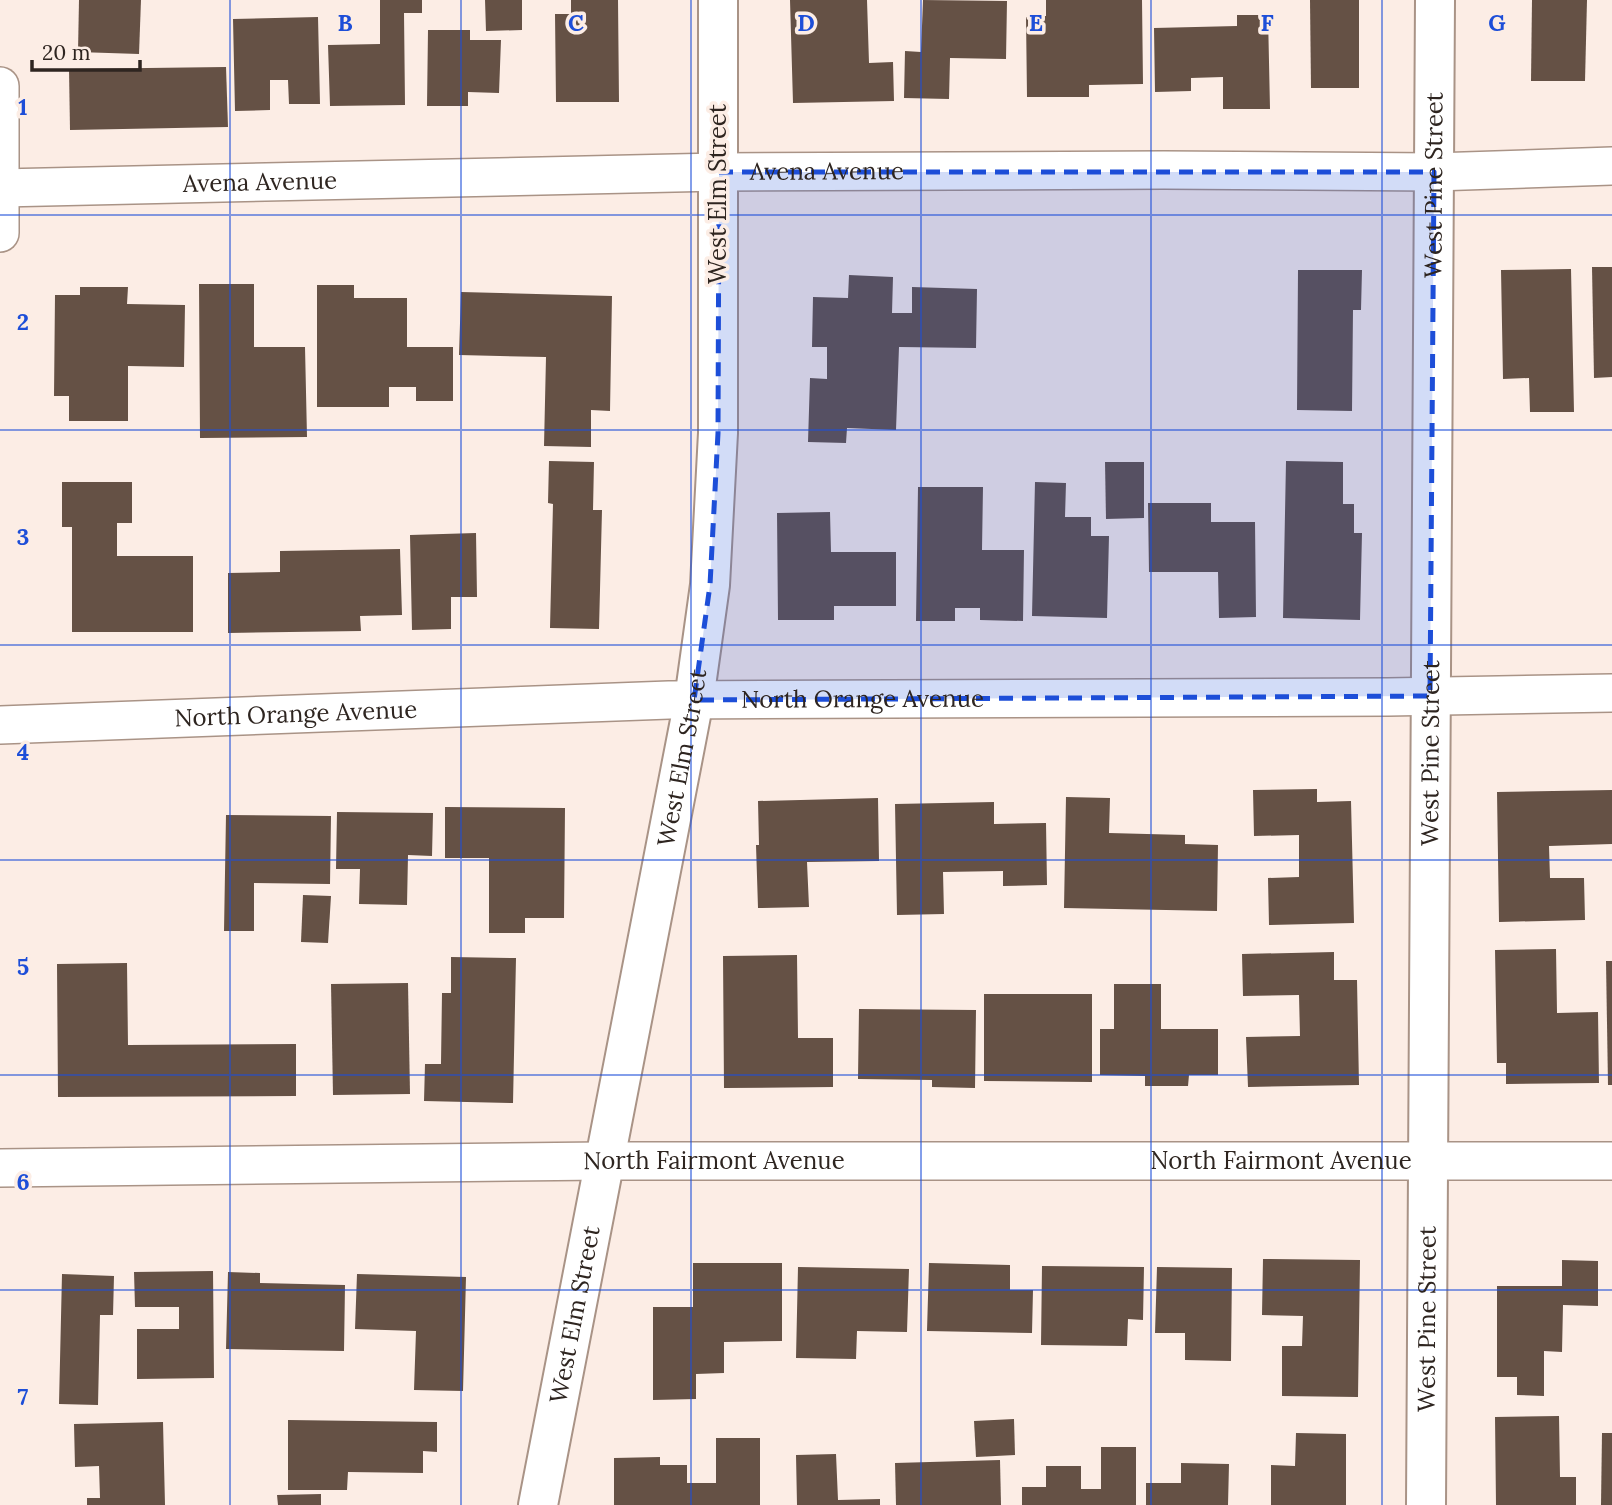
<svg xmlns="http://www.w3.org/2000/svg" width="1612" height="1505" viewBox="0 0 1612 1505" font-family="Lora,serif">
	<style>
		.building { fill: #655145 }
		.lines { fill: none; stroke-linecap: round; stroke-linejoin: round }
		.street-casing { stroke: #a99386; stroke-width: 40 }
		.secondary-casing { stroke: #a99386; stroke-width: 42 }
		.street { stroke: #fff; stroke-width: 37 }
		.secondary { stroke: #fff; stroke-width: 38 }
		.marked { fill: #1d4ed8; fill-opacity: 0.2; stroke: #1d4ed8; stroke-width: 5; stroke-dasharray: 14 9; stroke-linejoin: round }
		.grid { fill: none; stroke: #1d4ed8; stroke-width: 2; stroke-opacity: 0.55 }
		.labels { text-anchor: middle; stroke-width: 7; stroke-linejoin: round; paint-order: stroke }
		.street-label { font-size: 24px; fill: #2e2520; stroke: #fcede5 }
		.grid-label { font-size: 23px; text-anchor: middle; font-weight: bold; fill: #1d4ed8; stroke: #fcede5; stroke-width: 7; stroke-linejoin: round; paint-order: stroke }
	</style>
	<rect width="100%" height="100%" fill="#fcede5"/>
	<!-- building -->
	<g class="building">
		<polygon points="79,0 141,0 139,54 78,52"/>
		<polygon points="380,0 422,0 422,13 404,13 405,105 330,106 328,45 380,44"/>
		<polygon points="485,0 522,0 522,30 486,31"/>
		<polygon points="571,0 618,0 619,102 556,102 555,14 571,14"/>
		<polygon points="790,0 867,0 869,63 893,62 894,101 793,103"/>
		<polygon points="923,0 1007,1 1006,59 950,58 949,99 904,98 905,51 921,52"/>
		<polygon points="1046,0 1142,0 1143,84 1089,85 1089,97 1027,97 1026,17 1046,16"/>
		<polygon points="1310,0 1359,0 1359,88 1311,88"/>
		<polygon points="1532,0 1587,0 1585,81 1531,81"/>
		<polygon points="1237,15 1268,15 1270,109 1223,109 1223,77 1191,78 1191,91 1155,92 1154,28 1237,26"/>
		<polygon points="318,17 320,104 289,104 288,80 270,80 270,110 235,111 233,19"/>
		<polygon points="428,30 470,30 470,40 501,40 499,93 468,92 468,106 427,106"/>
		<polygon points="226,67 228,127 70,130 69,69"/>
		<polygon points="1592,267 1612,267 1612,377 1594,378"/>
		<polygon points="1571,269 1574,412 1530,412 1529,378 1503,379 1501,270"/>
		<polygon points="1298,270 1362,270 1361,310 1353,310 1352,411 1297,410"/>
		<polygon points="849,275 893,277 892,313 912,313 912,287 977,289 976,348 899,347 896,430 847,428 846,443 808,442 810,378 827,379 827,347 812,347 813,297 848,298"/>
		<polygon points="199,284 254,284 254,347 305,347 307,437 200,438"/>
		<polygon points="317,285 354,285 354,298 407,298 407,347 453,347 453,401 416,401 416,387 389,387 389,407 317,407"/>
		<polygon points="80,287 128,287 127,304 185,305 184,367 128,366 128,421 69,421 69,396 54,396 55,295 80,295"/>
		<polygon points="461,292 612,296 610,411 591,410 591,447 544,446 546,357 459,355"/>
		<polygon points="549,461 594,462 593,510 602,510 599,629 550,628 553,504 548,503"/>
		<polygon points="1286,461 1343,462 1343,504 1354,504 1354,533 1362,533 1360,620 1283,618"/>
		<polygon points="1105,462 1144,462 1144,518 1106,519"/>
		<polygon points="62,482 132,482 132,523 117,523 117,556 193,556 193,632 72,632 72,527 62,527"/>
		<polygon points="1035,482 1066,483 1065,517 1091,517 1091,536 1109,536 1107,618 1032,616"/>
		<polygon points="918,487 983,487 982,550 1024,550 1023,621 980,620 980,608 955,608 955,621 916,621"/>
		<polygon points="1148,503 1211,503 1211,522 1255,522 1256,617 1219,618 1218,572 1149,572"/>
		<polygon points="830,512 831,552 896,552 896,606 834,606 834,620 778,620 777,513"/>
		<polygon points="476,533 477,597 451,597 451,629 412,630 410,535"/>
		<polygon points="400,549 402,615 360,616 361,631 228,633 228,573 280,572 280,551"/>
		<polygon points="1317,789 1317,802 1351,801 1354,923 1269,925 1268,878 1299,877 1299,835 1254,836 1253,790"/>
		<polygon points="1612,790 1612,844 1549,846 1550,878 1584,878 1585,920 1499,922 1497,792"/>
		<polygon points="1066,797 1110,798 1109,833 1185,835 1185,844 1218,845 1217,911 1064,908"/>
		<polygon points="878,798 879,861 807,862 809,907 758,908 756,845 759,845 758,801"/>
		<polygon points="994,802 994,824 1046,823 1047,885 1003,886 1003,871 943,872 944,914 897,915 895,804"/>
		<polygon points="445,807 565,808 564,918 525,918 525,933 489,933 489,858 445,858"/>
		<polygon points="337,812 433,813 432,856 408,855 407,905 359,904 360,869 336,869"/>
		<polygon points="226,815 331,816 330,884 254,883 254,931 224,931"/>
		<polygon points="303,895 331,896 328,943 301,942"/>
		<polygon points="1556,949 1557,1013 1598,1012 1599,1083 1506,1084 1506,1063 1497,1063 1495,950"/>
		<polygon points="1334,952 1334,980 1357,980 1359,1085 1248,1087 1246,1037 1300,1036 1299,995 1243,996 1242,954"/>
		<polygon points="797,955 798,1038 833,1038 833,1087 724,1088 723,956"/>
		<polygon points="451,957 516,958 513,1103 424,1101 425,1064 441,1064 442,993 451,993"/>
		<polygon points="1606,961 1612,961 1612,1085 1608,1085"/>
		<polygon points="127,963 128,1045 296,1044 296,1096 58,1097 57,964"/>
		<polygon points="408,983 410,1094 333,1095 331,984"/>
		<polygon points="1114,984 1161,984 1161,1029 1218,1029 1218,1075 1189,1075 1188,1086 1145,1086 1145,1076 1100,1075 1100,1029 1114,1029"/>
		<polygon points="984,994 1092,994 1092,1082 984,1081"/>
		<polygon points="859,1009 976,1010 975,1088 932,1087 932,1080 858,1079"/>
		<polygon points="1263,1259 1360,1260 1358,1397 1282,1396 1282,1346 1302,1346 1303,1316 1262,1315"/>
		<polygon points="1562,1260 1598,1261 1598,1306 1563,1305 1562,1352 1544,1351 1544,1396 1517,1395 1517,1377 1497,1377 1497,1286 1562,1286"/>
		<polygon points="693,1263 782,1263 782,1341 724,1342 724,1373 696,1374 696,1399 653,1400 653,1307 693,1307"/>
		<polygon points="929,1263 1010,1265 1010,1290 1033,1290 1032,1333 927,1331"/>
		<polygon points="1042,1266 1144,1267 1143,1320 1128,1319 1127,1346 1041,1345"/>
		<polygon points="798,1267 909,1269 907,1332 857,1331 856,1359 796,1358"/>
		<polygon points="1157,1267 1232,1268 1231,1361 1185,1360 1185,1333 1155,1333"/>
		<polygon points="213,1271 214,1378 137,1379 137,1329 179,1329 179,1307 135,1307 134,1272"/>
		<polygon points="228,1272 260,1273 260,1283 345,1285 344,1351 226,1349"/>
		<polygon points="62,1274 114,1276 113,1315 100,1315 98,1405 59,1404"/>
		<polygon points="357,1274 466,1277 463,1391 414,1390 416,1331 355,1329"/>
		<polygon points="1559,1416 1560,1477 1576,1477 1576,1505 1496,1505 1495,1417"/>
		<polygon points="1014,1419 1015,1455 976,1457 974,1421"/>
		<polygon points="288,1420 437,1422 437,1452 423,1451 423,1473 348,1472 347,1490 288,1490"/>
		<polygon points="163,1422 165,1505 87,1505 87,1498 100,1498 99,1466 75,1467 74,1424"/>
		<polygon points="1296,1433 1346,1434 1346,1505 1271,1505 1271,1465 1295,1466"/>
		<polygon points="1602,1433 1612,1433 1612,1505 1601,1505"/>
		<polygon points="716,1438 760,1438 760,1505 614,1505 614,1458 660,1457 660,1465 687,1465 687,1483 716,1483"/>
		<polygon points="1101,1447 1136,1447 1136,1505 1022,1505 1022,1487 1046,1487 1046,1466 1081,1466 1081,1489 1101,1489"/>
		<polygon points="836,1454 838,1500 880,1499 880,1505 797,1505 796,1455"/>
		<polygon points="1000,1460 1001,1505 896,1505 895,1463"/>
		<polygon points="1181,1463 1229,1464 1228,1505 1146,1505 1146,1483 1181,1483"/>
		<polygon points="321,1494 321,1505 278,1505 277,1495"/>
	</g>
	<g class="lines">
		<defs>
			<g id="street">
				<polyline points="0,86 0,233"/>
				<path id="s1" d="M 1,188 L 719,172 L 1164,170 L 1434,172 L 1612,166"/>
				<path id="s2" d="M 0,725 L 669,700 L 1388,697 L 1612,693"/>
				<path id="s3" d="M 0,1168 L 604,1161 L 1612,1161"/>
			</g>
			<g id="secondary">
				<path id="s4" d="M 538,1505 L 694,700 L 710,585 L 718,433 L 718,0"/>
				<path id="s5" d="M 1426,1505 L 1435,0"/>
			</g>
		</defs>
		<!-- street casing -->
		<use href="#street" class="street-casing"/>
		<!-- secondary casing -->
		<use href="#secondary" class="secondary-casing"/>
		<!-- street -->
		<use href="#street" class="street"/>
		<!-- secondary -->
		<use href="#secondary" class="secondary"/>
	</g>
	<!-- marked area -->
	<path class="marked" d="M 719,172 L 1434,172 L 1430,696 L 694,700 L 710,585 L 718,433 Z"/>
	<!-- grid -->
	<path class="grid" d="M 230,0 L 230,1505M 461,0 L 461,1505M 691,0 L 691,1505M 921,0 L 921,1505M 1151,0 L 1151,1505M 1382,0 L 1382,1505M 0,215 L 1612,215M 0,430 L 1612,430M 0,645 L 1612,645M 0,860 L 1612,860M 0,1075 L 1612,1075M 0,1290 L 1612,1290"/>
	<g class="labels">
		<!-- street labels -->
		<g class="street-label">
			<text dy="8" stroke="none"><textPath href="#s1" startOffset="826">Avena Avenue</textPath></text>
			<text dy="8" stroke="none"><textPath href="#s1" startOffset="259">Avena Avenue</textPath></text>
			<text dy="8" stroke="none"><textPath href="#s5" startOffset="1320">West Pine Street</textPath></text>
			<text transform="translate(718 194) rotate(-90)" y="8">West Elm Street</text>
			<text dy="8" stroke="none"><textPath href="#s2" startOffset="863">North Orange Avenue</textPath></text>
			<text dy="8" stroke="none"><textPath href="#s2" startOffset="296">North Orange Avenue</textPath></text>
			<text dy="8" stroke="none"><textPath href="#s5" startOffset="752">West Pine Street</textPath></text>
			<text dy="8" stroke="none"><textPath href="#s4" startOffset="761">West Elm Street</textPath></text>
			<text dy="8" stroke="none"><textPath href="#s3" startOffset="1281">North Fairmont Avenue</textPath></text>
			<text dy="8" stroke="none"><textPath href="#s3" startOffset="714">North Fairmont Avenue</textPath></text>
			<text dy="8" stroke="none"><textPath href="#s4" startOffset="194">West Elm Street</textPath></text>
			<text dy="8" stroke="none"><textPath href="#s5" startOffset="186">West Pine Street</textPath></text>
		</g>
	</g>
	<g class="grid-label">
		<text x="345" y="31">B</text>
		<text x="576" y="31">C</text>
		<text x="806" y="31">D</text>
		<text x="1036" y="31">E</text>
		<text x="1267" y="31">F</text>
		<text x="1497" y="31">G</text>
		<text x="23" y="115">1</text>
		<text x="23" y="330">2</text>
		<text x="23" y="545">3</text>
		<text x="23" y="760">4</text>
		<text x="23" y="975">5</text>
		<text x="23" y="1190">6</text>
		<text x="23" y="1405">7</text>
	</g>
	<!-- scale -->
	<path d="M32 60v10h108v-10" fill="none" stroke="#2e2520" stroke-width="3.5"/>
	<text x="42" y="60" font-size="21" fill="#2e2520" stroke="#fcede5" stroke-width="5" paint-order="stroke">20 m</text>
</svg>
